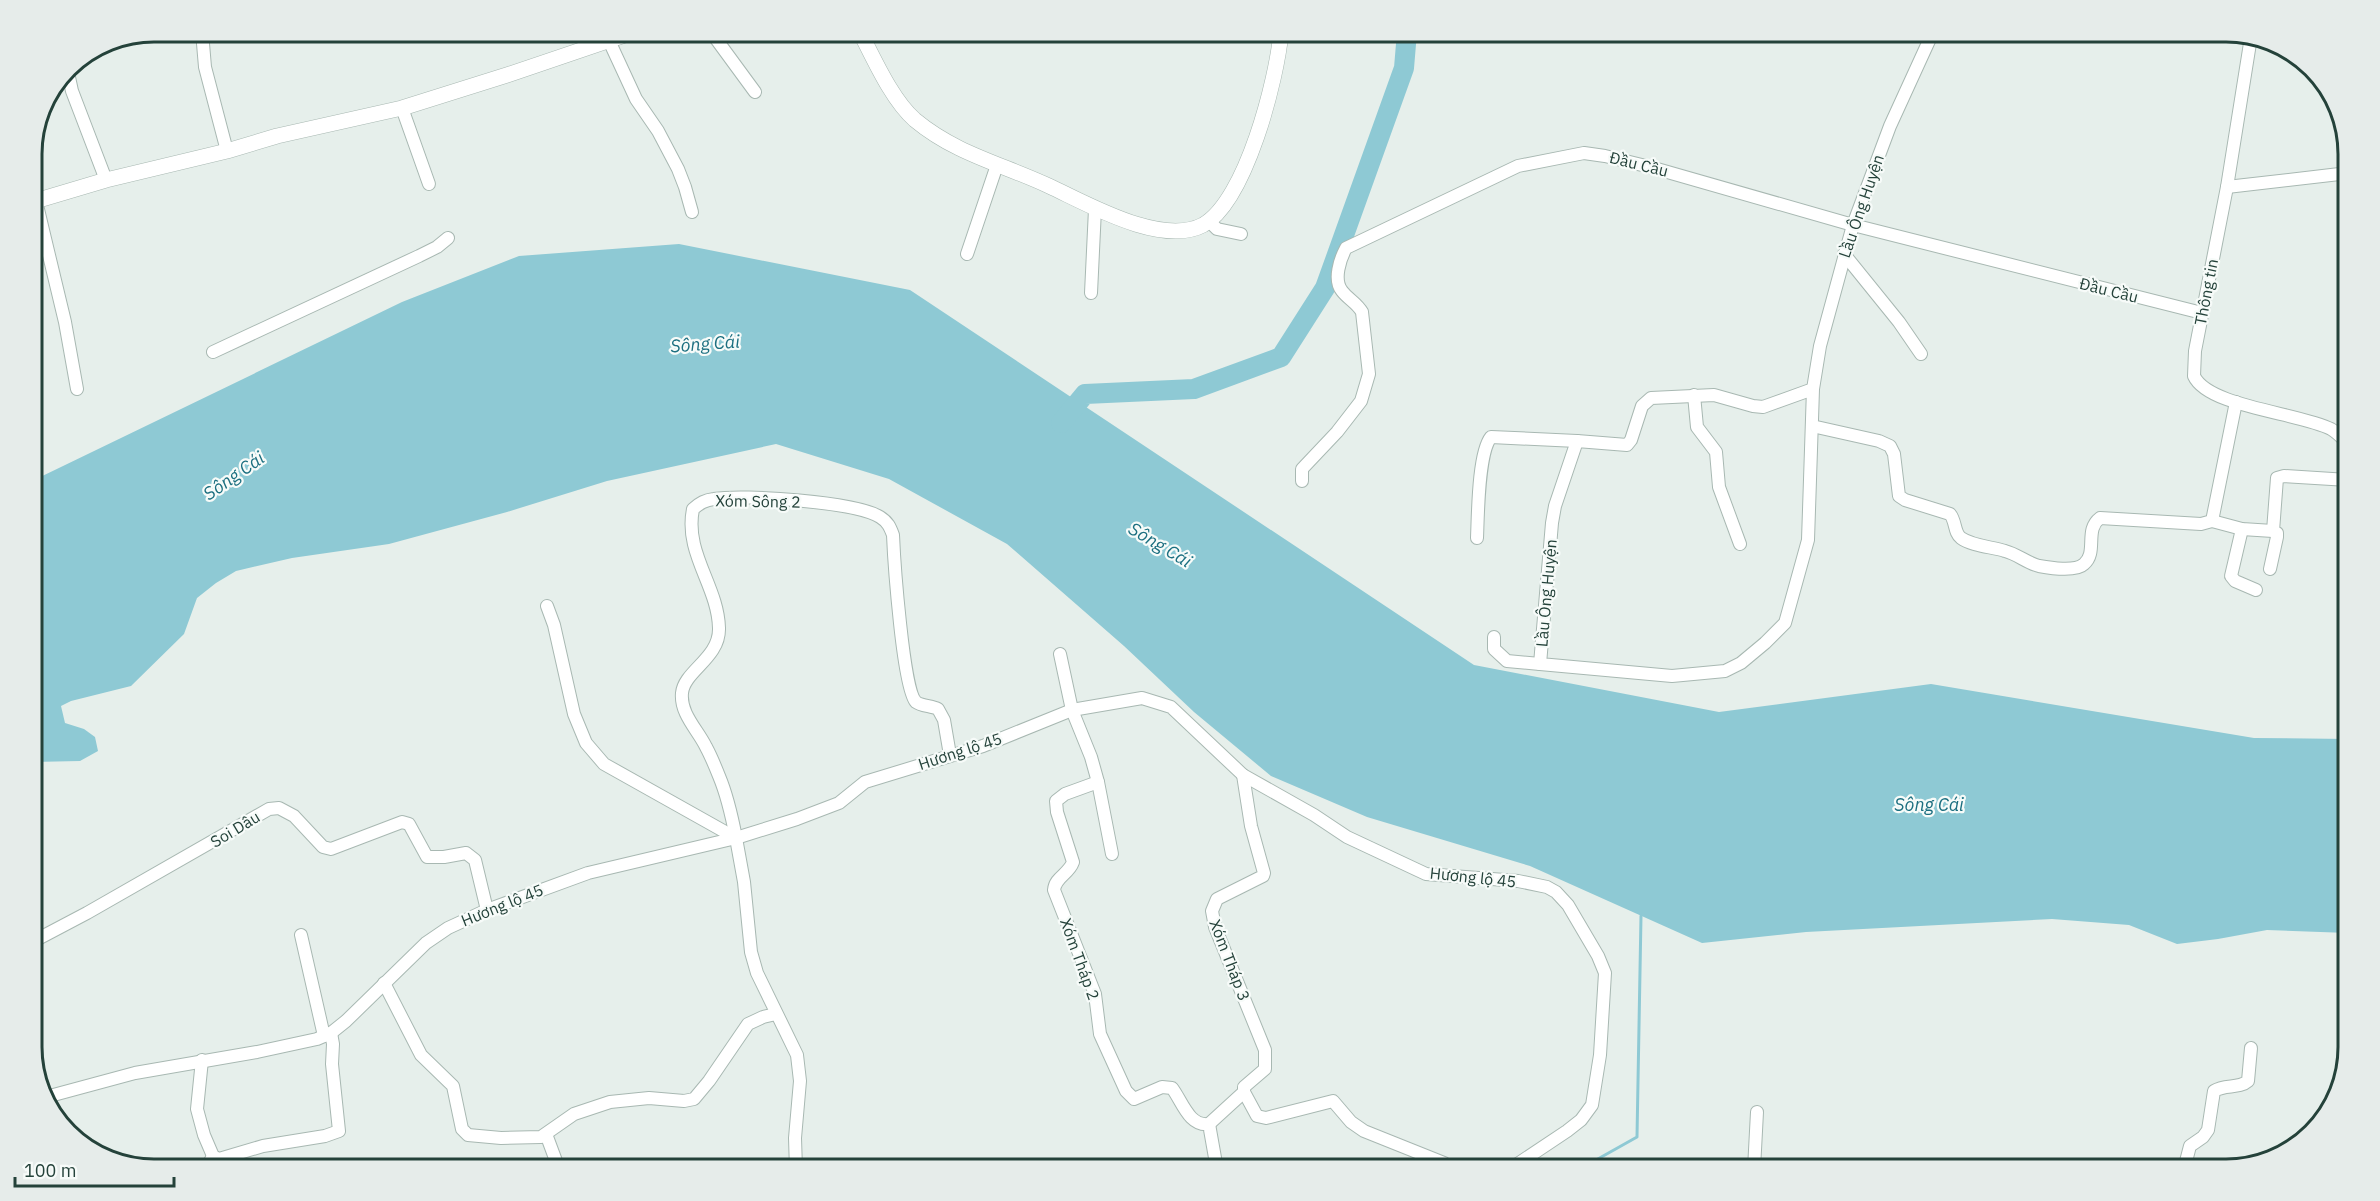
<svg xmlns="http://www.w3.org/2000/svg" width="2380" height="1201" viewBox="0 0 2380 1201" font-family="'IBM Plex Sans',sans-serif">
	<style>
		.water { fill: #8ec9d4 }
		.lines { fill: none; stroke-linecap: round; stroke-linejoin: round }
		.stream { stroke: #8ec9d4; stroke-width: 3 }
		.river { stroke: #8ec9d4; stroke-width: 20 }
		.minor-casing { stroke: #a8b8b2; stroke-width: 14 }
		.tertiary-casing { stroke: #a8b8b2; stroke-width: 16 }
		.minor { stroke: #fff; stroke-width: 12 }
		.tertiary { stroke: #fff; stroke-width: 15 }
		.labels { text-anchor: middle; stroke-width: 4.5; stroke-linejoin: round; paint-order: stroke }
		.street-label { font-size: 16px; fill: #24423a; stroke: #f7fbf9 }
		.water-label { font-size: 18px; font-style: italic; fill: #1c6f80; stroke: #f7fbf9 }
		.rim { fill: none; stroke: #24423a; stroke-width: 3 }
	</style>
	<rect width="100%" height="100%" fill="#e6efeb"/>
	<!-- water -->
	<polygon class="water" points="679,244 910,290 1474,665 1719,712 1931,684 2254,738 2348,739 2348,933 2267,930 2218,939 2177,944 2129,925 2052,919 1806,932 1702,943 1530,866 1367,817 1271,776 1194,712 1124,646 1007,544 889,479 776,444 607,481 507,512 389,544 292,558 236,571 216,583 197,598 184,634 131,686 71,701 61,706 65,723 84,729 95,737 98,751 80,761 32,762 32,481 402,302 519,256"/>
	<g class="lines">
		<!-- stream -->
		<polyline class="stream" points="1580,1169 1637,1137 1641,916"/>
		<!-- river -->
		<polyline class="river" points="1061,423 1085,394 1194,389 1281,357 1325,288 1404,68 1407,32"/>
		<defs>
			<g id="minor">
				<polyline points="202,32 205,67 227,151"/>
				<polyline points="605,32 636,99 658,131 678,169 685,187 692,212"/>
				<polyline points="711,32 755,92"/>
				<path d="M 2251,37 L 2227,187 L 2195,351 L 2194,376 C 2208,407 2300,413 2331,429 C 2338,433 2343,439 2348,444"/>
				<polyline points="67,68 72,91 106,180"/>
				<polyline points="402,108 429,184"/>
				<polyline points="2227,187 2348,173"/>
				<polyline points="36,201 65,322 77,389"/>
				<polyline points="1209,221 1217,229 1241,234"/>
				<polyline points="967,254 997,165"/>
				<polyline points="1844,254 1899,322 1921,354"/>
				<polyline points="1091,293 1095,209"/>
				<polyline points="213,352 419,256 437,247 448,238"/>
				<polyline points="1813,389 1763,407 1753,406 1714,395 1651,398 1642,406 1631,440 1627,445 1577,441 1555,506 1552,523 1540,664 1672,676 1725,671 1741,663 1765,643 1785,623 1808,540 1813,389 1820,346 1853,225 1890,126 1933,32"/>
				<polyline points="1694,395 1697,427 1716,452 1719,487 1740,544"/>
				<path d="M 1812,426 L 1879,441 L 1890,446 L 1894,454 L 1899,496 L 1905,500 L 1950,514 C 1956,521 1954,533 1961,538 C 1972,546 1993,547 2005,551 C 2017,554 2027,563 2039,566 C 2050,568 2076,572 2084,564 C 2098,552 2084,530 2100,518 L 2201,524 L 2212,521 L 2236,402"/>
				<path d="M 1302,481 L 1302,469 L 1337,432 L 1361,401 L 1369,374 L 1362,312 C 1357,303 1348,299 1342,291 C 1333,280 1340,259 1346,248 L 1518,166 L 1584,153 L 1605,156 L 1650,167 L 1853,225 L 2202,313"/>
				<polyline points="2212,521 2242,529 2273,531"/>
				<polyline points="2242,529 2231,576 2235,581 2256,590"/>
				<path d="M 1477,538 C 1478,516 1478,453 1491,437 L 1577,441"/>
				<polyline points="2270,569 2277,537 2277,533 2273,531 2277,478 2284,476 2348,480"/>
				<polyline points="547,606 554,625 574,714 586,743 604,764 736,838 744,882 751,952 757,973 797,1055 800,1081 795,1138 796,1169"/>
				<polyline points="1494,637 1494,649 1507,661 1540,664"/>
				<path d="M 1060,654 L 1072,710 L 1091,757 L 1098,782 L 1065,794 L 1056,801 L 1057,812 L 1073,862 C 1069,874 1055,877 1054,890 L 1095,994 L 1100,1034 L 1126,1091 L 1134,1099 L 1162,1087 L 1172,1088 C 1182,1101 1189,1127 1209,1124 L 1217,1169"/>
				<polyline points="1243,775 1251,826 1264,873 1263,876 1217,899 1212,911 1215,927 1265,1050 1265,1069 1244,1087 1244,1092 1257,1116 1266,1118 1333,1101 1351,1122 1364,1131 1444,1163 1453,1169"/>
				<polyline points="1098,782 1112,854"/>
				<path d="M 736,838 C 732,817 727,795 719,776 C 715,766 711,756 706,747 C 698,730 680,714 682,693 C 684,671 720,658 719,628 C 718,586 684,553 693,509 C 700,503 705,500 714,499 C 744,494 856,502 880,517 C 888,522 890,527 893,535 C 894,559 903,690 916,702 C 921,706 932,706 938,709 L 944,720 L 950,755"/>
				<polyline points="301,935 324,1036"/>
				<polyline points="32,942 87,913 269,809 279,808 294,816 323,847 331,849 402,822 409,824 427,857 444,857 466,853 475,860 487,910"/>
				<polyline points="384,983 421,1055 453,1086 462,1129 468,1135 501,1138 541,1137 574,1114 610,1102 649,1098 684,1101 694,1099 709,1081 748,1024 763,1017 776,1014"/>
				<polyline points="202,1060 197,1109 204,1135 213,1156 219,1159 263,1146 325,1136 339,1131 332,1064 333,1044 331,1033"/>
				<polyline points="46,1097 135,1073 257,1052 317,1039 331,1033 346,1021 426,943 448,928 487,910 588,873 736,838 797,819 839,803 865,782 983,746 1072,710 1142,698 1171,707 1243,775 1314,815 1347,837 1426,874 1518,881 1547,887 1556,892 1568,905 1598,956 1605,973 1600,1055 1592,1105 1581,1120 1567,1131 1510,1169"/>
				<polyline points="1209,1124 1244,1092"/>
				<polyline points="546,1134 559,1169"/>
				<polyline points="206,1169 213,1156"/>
				<polyline points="1754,1169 1757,1112"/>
				<path d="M 2184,1169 L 2190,1146 L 2203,1137 L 2208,1130 L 2214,1091 C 2225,1084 2239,1089 2248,1081 L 2251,1048"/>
			</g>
			<g id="tertiary">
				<path d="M 860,32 C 874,59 892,100 915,120 C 956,154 1002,164 1049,186 C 1086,203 1161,247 1203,225 C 1246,201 1277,79 1281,32"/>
				<polyline points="32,202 106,180 227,151 277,136 402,108 507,75 634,32"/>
			</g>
		</defs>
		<!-- minor casing -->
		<use href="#minor" class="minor-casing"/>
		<!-- tertiary casing -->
		<use href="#tertiary" class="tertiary-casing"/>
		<!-- minor -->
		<use href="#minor" class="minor"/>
		<!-- tertiary -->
		<use href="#tertiary" class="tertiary"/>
	</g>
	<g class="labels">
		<!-- street labels -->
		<g class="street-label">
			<text transform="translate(1639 164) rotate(14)" y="6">Đầu Cầu</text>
			<text transform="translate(1861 206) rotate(-71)" y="6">Lầu Ông Huyện</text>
			<text transform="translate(2109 290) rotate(14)" y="6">Đầu Cầu</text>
			<text transform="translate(2206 292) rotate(-79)" y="6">Thông tin</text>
			<text transform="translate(758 501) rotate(1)" y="6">Xóm Sông 2</text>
			<text transform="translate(1546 593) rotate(-85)" y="6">Lầu Ông Huyện</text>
			<text transform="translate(960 751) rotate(-18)" y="6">Hương lộ 45</text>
			<text transform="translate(235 829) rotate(-31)" y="6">Soi Dâu</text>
			<text transform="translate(1473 877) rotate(6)" y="6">Hương lộ 45</text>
			<text transform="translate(502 905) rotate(-22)" y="6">Hương lộ 45</text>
			<text transform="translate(1080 959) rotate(70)" y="6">Xóm Tháp 2</text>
			<text transform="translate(1230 960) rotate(69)" y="6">Xóm Tháp 3</text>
		</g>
		<!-- water labels -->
		<g class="water-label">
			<text transform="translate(705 344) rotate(-4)" y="6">Sông Cái</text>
			<text transform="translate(234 476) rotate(-35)" y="6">Sông Cái</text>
			<text transform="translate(1160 545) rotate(31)" y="6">Sông Cái</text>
			<text x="1929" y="811">Sông Cái</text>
		</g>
	</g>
	<!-- crop -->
	<path d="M0 0H2380V1201H0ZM154 42H2226A112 112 0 0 1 2338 154V1047A112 112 0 0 1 2226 1159H154A112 112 0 0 1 42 1047V154A112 112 0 0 1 154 42Z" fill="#e6ecea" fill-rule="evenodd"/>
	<path class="rim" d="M154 42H2226A112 112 0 0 1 2338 154V1047A112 112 0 0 1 2226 1159H154A112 112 0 0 1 42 1047V154A112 112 0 0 1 154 42Z"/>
	<!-- scale -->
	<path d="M15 1177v9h159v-9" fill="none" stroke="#24423a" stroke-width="3"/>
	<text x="24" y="1177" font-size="18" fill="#24423a" stroke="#f7fbf9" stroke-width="4.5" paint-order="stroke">100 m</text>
</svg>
